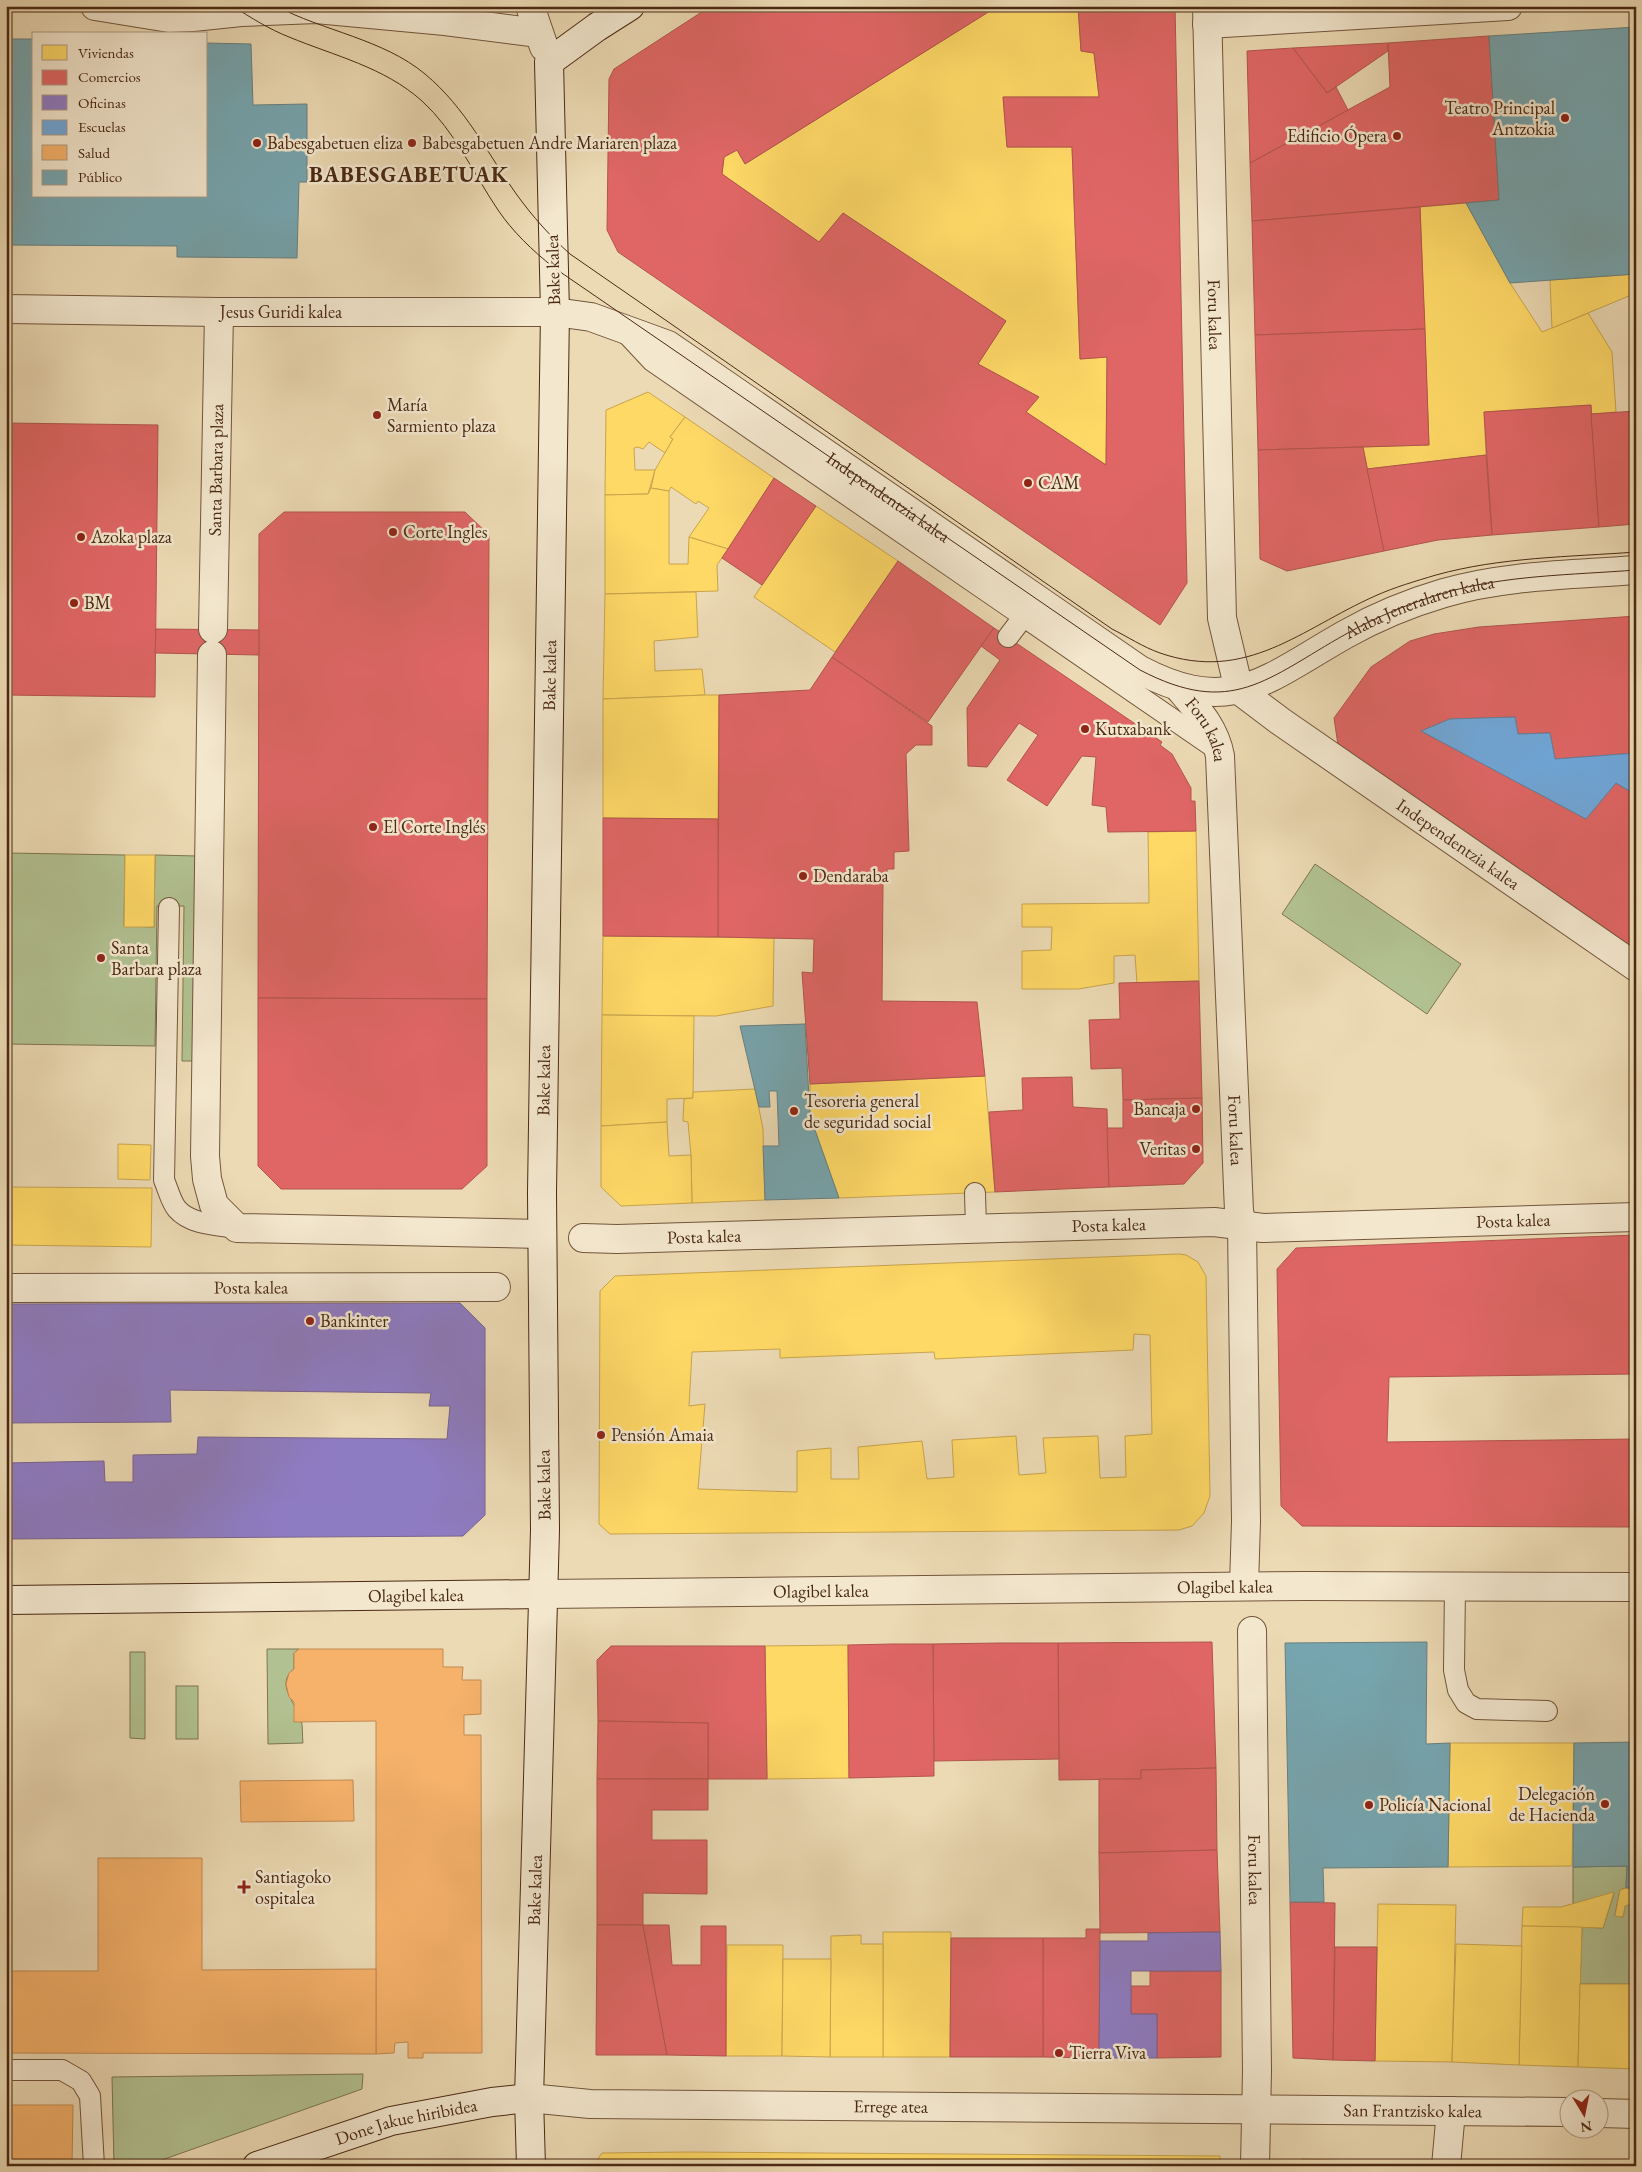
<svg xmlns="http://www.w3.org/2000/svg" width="1642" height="2172" viewBox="0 0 1642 2172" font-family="'EB Garamond',serif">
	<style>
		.green { fill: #b2c191; stroke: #7e7552 }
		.homes { fill: #ffd966; stroke: #c9a44d; fill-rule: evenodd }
		.shops { fill: #e06666; stroke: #b3544d }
		.offices { fill: #8e7cc3; stroke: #7a638e }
		.schools { fill: #6fa8dc; stroke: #6482a0 }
		.health { fill: #f6b26b; stroke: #c28951 }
		.public { fill: #76a5af; stroke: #698080 }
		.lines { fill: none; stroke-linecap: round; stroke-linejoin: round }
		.lane-casing { stroke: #72553b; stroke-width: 22 }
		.street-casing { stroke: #72553b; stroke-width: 30 }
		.secondary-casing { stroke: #4a2913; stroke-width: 30 }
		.lane { stroke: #f3e7ce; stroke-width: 20 }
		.street { stroke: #f3e7ce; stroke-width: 28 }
		.secondary { stroke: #f3e7ce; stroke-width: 28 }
		.tram { stroke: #4a2913; stroke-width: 1 }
		.poi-dot { fill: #8f2418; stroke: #f3e7ce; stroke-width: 2 }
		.labels { text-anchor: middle; stroke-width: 5; stroke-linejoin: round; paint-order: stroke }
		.poi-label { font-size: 18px; fill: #4a2913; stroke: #f3e7ce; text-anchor: start }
		.street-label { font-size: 18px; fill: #4a2913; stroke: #f3e7ce }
		.district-label { font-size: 22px; font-weight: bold; letter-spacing: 1px; fill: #4a2913; stroke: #f3e7ce }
	</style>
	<rect width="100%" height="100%" fill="#ecdab4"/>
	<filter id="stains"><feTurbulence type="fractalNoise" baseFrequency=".004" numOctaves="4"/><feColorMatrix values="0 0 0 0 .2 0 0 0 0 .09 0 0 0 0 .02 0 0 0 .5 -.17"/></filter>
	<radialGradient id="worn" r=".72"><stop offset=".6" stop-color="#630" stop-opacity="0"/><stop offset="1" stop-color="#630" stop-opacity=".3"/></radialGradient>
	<!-- green -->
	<g class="green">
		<polygon points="8,853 125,855 124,926 154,927 155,855 197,856 193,1061 182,1061 184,906 157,906 155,1046 6,1044"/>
		<polygon points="1315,864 1461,964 1427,1014 1282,914"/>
		<path d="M 267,1649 L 299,1649 L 294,1653 L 294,1669 C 275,1684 295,1702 301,1719 C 303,1726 302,1735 303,1743 L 268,1744 Z"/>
		<polygon points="130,1652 145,1652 145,1739 130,1738"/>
		<rect x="176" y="1686" width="22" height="53"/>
		<polygon points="1627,1866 1626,1888 1620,1890 1615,1915 1623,1917 1625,1906 1636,1902 1636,1984 1580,1984 1582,1927 1603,1928 1614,1893 1573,1904 1573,1867"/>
		<polygon points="363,2074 362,2089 145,2166 114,2166 112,2077"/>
	</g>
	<!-- homes -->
	<g class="homes">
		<polygon points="998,6 1078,6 1081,51 1094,53 1099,97 1003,97 1007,147 1072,147 1080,359 1107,357 1106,465 1026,412 1039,397 978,364 1006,321 843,213 819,242 722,174 724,157 737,150 745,164"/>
		<polygon points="1466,203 1510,283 1542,332 1588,313 1612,352 1616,412 1591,414 1591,405 1484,412 1486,455 1367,469 1363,447 1429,445 1420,207"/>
		<polygon points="1636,274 1636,293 1552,328 1550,280"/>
		<polygon points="648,392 685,417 670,437 673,439 665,453 649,442 643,449 638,447 634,448 635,470 655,470 648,494 605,495 606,410"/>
		<polygon points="685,417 774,478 728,549 689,537 709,508 698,501 696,504 671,487 669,491 651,488 655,470 673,439 670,437"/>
		<polygon points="651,488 669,491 669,564 688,564 689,537 728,549 717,565 718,591 605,594 605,495 648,494"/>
		<polygon points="816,506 898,561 835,652 754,597"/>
		<polygon points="696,592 698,637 654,641 655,671 702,669 705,695 603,699 605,594"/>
		<polygon points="705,695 719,695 718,819 603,818 603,699"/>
		<polygon points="1196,831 1199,981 1137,983 1135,955 1114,956 1114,983 1078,989 1022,989 1022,951 1051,950 1052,927 1022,927 1022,904 1149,903 1148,832"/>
		<polygon points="125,855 155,855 154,927 124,927"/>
		<polygon points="603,936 774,938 773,1006 716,1016 602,1015"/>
		<polygon points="602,1015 694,1016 693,1098 667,1099 667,1122 601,1126"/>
		<polygon points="985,1076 995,1192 839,1198 810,1116 810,1084"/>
		<polygon points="755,1089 763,1129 765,1200 692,1203 691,1155 688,1122 683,1121 684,1099 693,1098 693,1092"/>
		<polygon points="667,1122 669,1156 691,1155 692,1203 621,1206 601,1187 601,1126"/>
		<polygon points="118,1144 151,1145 150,1180 118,1179"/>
		<polygon points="6,1187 152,1188 151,1247 6,1245"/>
		<path d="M 1179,1254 L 1186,1255 L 1198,1262 L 1206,1276 L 1210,1496 L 1204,1513 L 1192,1526 L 1179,1530 L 610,1534 L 599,1524 L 600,1291 L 615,1276 ZM 1134,1334 L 1150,1335 L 1152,1434 L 1125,1436 L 1126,1477 L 1100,1478 L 1098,1436 L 1043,1438 L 1046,1473 L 1019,1475 L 1016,1436 L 952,1440 L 954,1477 L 927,1479 L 922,1441 L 858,1447 L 859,1479 L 831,1479 L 831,1448 L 797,1451 L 797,1492 L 698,1489 L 705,1404 L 689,1406 L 692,1352 L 780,1349 L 780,1358 L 934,1352 L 935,1359 L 1133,1350 Z"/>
		<polygon points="848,1645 849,1778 767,1779 765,1646"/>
		<polygon points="1450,1743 1574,1743 1572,1866 1448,1867"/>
		<polygon points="1626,1888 1636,1888 1636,1902 1625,1906 1623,1917 1615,1916 1620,1890"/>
		<polygon points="1614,1892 1603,1928 1522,1926 1523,1907 1561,1907"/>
		<polygon points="1378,1904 1456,1905 1452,2062 1375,2061"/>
		<polygon points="1522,1926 1582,1927 1578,2067 1519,2065"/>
		<polygon points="883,1932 951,1932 950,2057 883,2057"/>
		<polygon points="861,1935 861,1944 883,1944 883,2057 830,2057 831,1936"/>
		<polygon points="1456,1944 1522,1946 1519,2065 1452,2062"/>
		<polygon points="727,1945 783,1945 782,2056 726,2056"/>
		<polygon points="783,1959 831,1959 830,2057 782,2056"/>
		<polygon points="1580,1984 1636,1984 1636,2069 1578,2067"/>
		<polygon points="686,2152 1220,2156 1220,2166 593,2166 602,2153"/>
		<polygon points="1302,2159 1417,2164 1419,2166 1296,2166"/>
	</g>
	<!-- shops -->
	<g class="shops">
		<polygon points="711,6 998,6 745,164 737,150 724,157 722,174 819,242 843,213 1006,321 978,364 1039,397 1026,412 1106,465 1107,357 1080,359 1072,147 1007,147 1003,97 1099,97 1094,53 1081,51 1078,6 1175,6 1187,583 1160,625 618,252 607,230 609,79 614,69"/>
		<polygon points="1489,36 1499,200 1252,221 1250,163 1390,87 1388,43"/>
		<polygon points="1388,43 1388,51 1327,93 1293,48"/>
		<polygon points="1293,48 1327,93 1336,87 1348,110 1250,163 1247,51"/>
		<polygon points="1420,207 1425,329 1255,335 1252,221"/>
		<polygon points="1425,329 1429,445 1258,450 1255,335"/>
		<polygon points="1591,405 1599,527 1492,535 1484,412"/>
		<polygon points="1636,411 1636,524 1599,527 1591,414"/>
		<polygon points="6,423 158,425 155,697 6,695"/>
		<polygon points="1363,447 1384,551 1287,571 1260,559 1258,450"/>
		<polygon points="1486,455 1492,535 1438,540 1384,551 1367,469"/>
		<polygon points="774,478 816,506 762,585 722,558"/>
		<polygon points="284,512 465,512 489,535 487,999 258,998 259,534"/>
		<polygon points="898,561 994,628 928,722 832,657"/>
		<polygon points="1636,616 1636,753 1555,759 1550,733 1518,734 1515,717 1450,719 1421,731 1586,819 1616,783 1636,795 1636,953 1338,745 1334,718 1371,667 1410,641 1434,634 1479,627"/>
		<polygon points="994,628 1162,742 1160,745 1172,754 1191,788 1191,801 1195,801 1196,831 1108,832 1106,807 1092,805 1096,757 1082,756 1047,806 1007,780 1038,735 1019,723 987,767 968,766 967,708 1000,660 981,646"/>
		<polygon points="156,629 259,630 259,655 155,653"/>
		<polygon points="832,657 932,726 932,745 916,745 906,754 909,851 894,852 894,869 887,869 887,882 883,882 882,1001 977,1002 985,1076 810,1084 802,972 813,973 814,939 718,937 719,695 810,690"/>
		<polygon points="603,818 718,819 718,937 603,936"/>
		<polygon points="1199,981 1202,1098 1123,1100 1122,1068 1091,1069 1089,1020 1120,1019 1119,983"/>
		<polygon points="258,998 487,999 487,1166 462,1189 281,1189 258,1166"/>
		<polygon points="1072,1077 1073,1107 1107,1109 1109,1187 995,1192 989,1112 1023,1110 1022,1078"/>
		<polygon points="1202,1098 1203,1163 1184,1184 1109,1187 1107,1128 1123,1128 1123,1100"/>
		<polygon points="1636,1235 1636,1374 1389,1377 1387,1442 1636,1439 1636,1527 1302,1526 1281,1506 1277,1269 1296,1248"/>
		<polygon points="1212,1642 1216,1768 1141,1770 1141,1779 1059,1780 1058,1643"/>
		<polygon points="1000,1643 1058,1643 1059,1759 934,1761 933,1644"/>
		<polygon points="893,1644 933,1644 934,1776 849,1778 848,1645"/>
		<polygon points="611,1646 765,1646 767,1779 708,1779 708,1723 598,1721 597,1660"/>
		<polygon points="598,1721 708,1723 708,1779 597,1779"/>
		<polygon points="1216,1768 1217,1850 1099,1853 1099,1779 1141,1779 1141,1770"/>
		<polygon points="597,1779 708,1779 708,1810 652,1810 652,1840 707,1840 707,1894 643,1893 643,1925 597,1925"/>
		<polygon points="1217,1850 1220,1932 1100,1933 1099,1853"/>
		<polygon points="1290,1902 1335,1903 1333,2060 1293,2058"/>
		<polygon points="597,1925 643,1925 667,2055 596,2055"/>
		<polygon points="643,1925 669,1925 672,1965 701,1965 701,1926 726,1926 726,2056 667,2055"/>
		<polygon points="1086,1929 1100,1929 1099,2058 1043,2057 1043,1938 1086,1938"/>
		<polygon points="951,1938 1043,1938 1043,2057 950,2057"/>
		<polygon points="1335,1947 1377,1947 1375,2061 1333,2060"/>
		<polygon points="1150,1971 1221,1971 1221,2057 1157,2058 1157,2014 1131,2014 1131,1986 1150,1986"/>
	</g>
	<!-- offices -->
	<g class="offices">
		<polygon points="460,1303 485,1328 485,1515 463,1536 6,1539 6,1463 104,1461 105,1482 133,1482 133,1455 197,1454 198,1437 447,1439 450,1406 429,1406 431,1393 170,1390 171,1422 6,1423 6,1304"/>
		<polygon points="1220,1932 1221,1971 1131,1971 1131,2014 1157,2014 1157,2058 1099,2058 1100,1941 1148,1941 1148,1933"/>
	</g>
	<!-- schools -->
	<polygon class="schools" points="1515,717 1518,734 1550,733 1555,759 1636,753 1636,795 1616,783 1586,819 1421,731 1450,719"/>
	<!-- health -->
	<g class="health">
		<polygon points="299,1649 443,1649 443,1667 463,1667 462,1680 481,1680 481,1714 464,1715 464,1735 481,1735 482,2053 423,2053 423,2058 408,2058 408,2042 395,2043 394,2053 376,2054 376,1721 294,1722 294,1702 289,1697 286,1684 289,1673 294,1669 294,1653"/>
		<polygon points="353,1780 354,1821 241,1822 240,1781"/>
		<polygon points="98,1858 202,1858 202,1970 376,1969 376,2054 6,2053 6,1971 98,1971"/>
		<polygon points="6,2105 73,2105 72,2166 6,2166"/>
	</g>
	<!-- public -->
	<g class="public">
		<polygon points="1636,27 1636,274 1510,283 1466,203 1499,200 1489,36"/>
		<polygon points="6,39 34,39 34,196 206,196 206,43 251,44 253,105 307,104 307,182 299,182 297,258 177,257 177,246 6,245"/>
		<polygon points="805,1024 810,1116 839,1198 765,1200 763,1146 779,1146 777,1091 769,1091 770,1107 759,1107 740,1026"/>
		<polygon points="1427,1642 1426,1744 1450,1743 1448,1867 1323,1868 1324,1902 1290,1902 1285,1643"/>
		<polygon points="1636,1742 1636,1888 1626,1888 1627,1866 1573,1867 1574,1743"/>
	</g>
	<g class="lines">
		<defs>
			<g id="lane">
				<polyline points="624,331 652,361 1219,751"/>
				<polyline points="1008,637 1024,616"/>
				<path d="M 169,908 L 164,1180 C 168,1189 171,1202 177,1209 C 191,1225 218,1225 237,1228"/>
				<polyline points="975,1193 976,1229"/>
				<polyline points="1455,1586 1454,1670 1458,1690 1466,1703 1477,1709 1547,1711"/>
				<polyline points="6,2070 62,2070 81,2081 90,2096 94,2166"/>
			</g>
			<g id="street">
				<polyline points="95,6 169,18 193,17 241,12 316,9 445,21 539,33"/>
				<polyline points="530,6 544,47"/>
				<path id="s1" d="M 1207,6 L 1222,618 L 1239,690 L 1280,721 L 1636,967"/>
				<polyline points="1207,24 1508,6"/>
				<path id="s2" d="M 6,309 L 219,312 L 555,312 L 591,317 L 668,345 L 1140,670 C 1232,718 1266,679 1346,634 C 1376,617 1410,603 1444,593 C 1505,575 1572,575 1636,570"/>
				<path id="s3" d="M 213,629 L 219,312"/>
				<polyline points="212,655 205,1156 207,1179 214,1205 237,1228 542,1234"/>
				<path id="s4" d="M 1179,688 C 1197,709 1215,728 1220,756 L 1239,1211 L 1242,1226 L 1246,1521 L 1244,1586"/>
				<path id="s5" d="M 583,1238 L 617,1239 L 1214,1222 L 1263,1228 L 1636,1217"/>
				<path id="s6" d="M 6,1288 L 496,1287"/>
				<path id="s7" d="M 543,1594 L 1305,1586 L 1636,1587"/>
				<path id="s8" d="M 1252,1631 L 1257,2071 L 1255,2166"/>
				<path id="s9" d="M 529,2098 L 590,2104 L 1570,2112"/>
				<polyline points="1600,2113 1636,2114"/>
				<polyline points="1446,2166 1451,2111"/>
			</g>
			<g id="secondary">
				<path id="s10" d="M 6,1600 L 543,1594"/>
				<path id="s11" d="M 257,2166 L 391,2121 L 492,2102 L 529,2098"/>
				<path id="s12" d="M 531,2166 L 529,2098 L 545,1530 L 542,1193 L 555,312 L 549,62 L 597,27 L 630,6"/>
			</g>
		</defs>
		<!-- lane casing -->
		<use href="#lane" class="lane-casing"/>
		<!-- street casing -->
		<use href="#street" class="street-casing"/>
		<!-- secondary casing -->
		<use href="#secondary" class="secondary-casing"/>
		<!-- lane -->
		<use href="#lane" class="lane"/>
		<!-- street -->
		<use href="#street" class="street"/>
		<!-- secondary -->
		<use href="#secondary" class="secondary"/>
		<!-- tram -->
		<g class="tram">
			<path id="s13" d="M 233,6 C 251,18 269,29 289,37 C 335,56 384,67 422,101 C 455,131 473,173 498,210 C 513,232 532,250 553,267 L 1140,670 C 1232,718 1266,679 1346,634 C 1376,617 1410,603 1444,593 C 1505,575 1572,575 1636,570"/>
			<path d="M 276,6 C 323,31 383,39 425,74 C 466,108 487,153 517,195 C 533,217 550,236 570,254 L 1112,629 C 1128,637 1143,647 1160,653 C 1247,683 1301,629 1375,596 C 1395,587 1416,581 1436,575 C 1501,557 1569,557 1636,552"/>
		</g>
	</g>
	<!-- markers -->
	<g class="poi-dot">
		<circle cx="1565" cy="118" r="5"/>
		<circle cx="1397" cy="136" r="5"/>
		<circle cx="257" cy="143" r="5"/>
		<circle cx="412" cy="143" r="5"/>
		<circle cx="377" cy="415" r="5"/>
		<circle cx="1028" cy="483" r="5"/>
		<circle cx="393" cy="532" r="5"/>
		<circle cx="81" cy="537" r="5"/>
		<circle cx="74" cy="603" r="5"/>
		<circle cx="1085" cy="729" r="5"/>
		<circle cx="373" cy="827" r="5"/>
		<circle cx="803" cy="876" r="5"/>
		<circle cx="101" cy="958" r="5"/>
		<circle cx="1196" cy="1109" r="5"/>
		<circle cx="794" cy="1111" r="5"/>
		<circle cx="1196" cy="1149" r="5"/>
		<circle cx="310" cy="1321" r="5"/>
		<circle cx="601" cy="1435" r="5"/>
		<circle cx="1605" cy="1804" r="5"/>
		<circle cx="1369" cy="1805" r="5"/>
		<path d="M241.5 1879.5h5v5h5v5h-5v5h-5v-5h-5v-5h5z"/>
		<circle cx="1059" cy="2053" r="5"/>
	</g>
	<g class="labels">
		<!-- poi labels -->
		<g class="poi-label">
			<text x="1555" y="114" text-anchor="end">Teatro Principal<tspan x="1555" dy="21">Antzokia</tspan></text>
			<text x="1387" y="142" text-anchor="end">Edificio Ópera</text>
			<text x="267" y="149">Babesgabetuen eliza</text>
			<text x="422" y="149">Babesgabetuen Andre Mariaren plaza</text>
			<text x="387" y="411">María<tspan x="387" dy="21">Sarmiento plaza</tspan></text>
			<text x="1038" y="489">CAM</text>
			<text x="403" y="538">Corte Ingles</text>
			<text x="91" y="543">Azoka plaza</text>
			<text x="84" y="609">BM</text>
			<text x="1095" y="735">Kutxabank</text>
			<text x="383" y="833">El Corte Inglés</text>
			<text x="813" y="882">Dendaraba</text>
			<text x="111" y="954">Santa<tspan x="111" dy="21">Barbara plaza</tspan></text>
			<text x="804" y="1107">Tesoreria general<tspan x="804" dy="21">de seguridad social</tspan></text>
			<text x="1186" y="1115" text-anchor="end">Bancaja</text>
			<text x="1186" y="1155" text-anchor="end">Veritas</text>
			<text x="320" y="1327">Bankinter</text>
			<text x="611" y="1441">Pensión Amaia</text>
			<text x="1595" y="1800" text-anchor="end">Delegación<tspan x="1595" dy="21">de Hacienda</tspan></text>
			<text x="1379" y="1811">Policía Nacional</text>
			<text x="255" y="1883">Santiagoko<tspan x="255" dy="21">ospitalea</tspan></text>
			<text x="1069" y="2059">Tierra Viva</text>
		</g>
		<!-- street labels -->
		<g class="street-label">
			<text transform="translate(553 270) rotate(-92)" y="6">Bake kalea</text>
			<text dy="6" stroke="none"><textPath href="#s2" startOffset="275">Jesus Guridi kalea</textPath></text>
			<text dy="6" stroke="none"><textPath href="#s1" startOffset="309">Foru kalea</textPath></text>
			<text dy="6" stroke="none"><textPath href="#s3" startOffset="159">Santa Barbara plaza</textPath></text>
			<text dy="6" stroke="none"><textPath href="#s13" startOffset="832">Independentzia kalea</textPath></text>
			<text dy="6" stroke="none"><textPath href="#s13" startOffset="1440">Alaba Jeneralaren kalea</textPath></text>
			<text dy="6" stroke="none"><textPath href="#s12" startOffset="1491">Bake kalea</textPath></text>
			<text dy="6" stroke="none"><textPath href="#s4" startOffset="51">Foru kalea</textPath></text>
			<text dy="6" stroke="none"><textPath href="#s1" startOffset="954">Independentzia kalea</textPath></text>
			<text dy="6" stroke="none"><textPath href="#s12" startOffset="1086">Bake kalea</textPath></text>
			<text dy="6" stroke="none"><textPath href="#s4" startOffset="455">Foru kalea</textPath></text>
			<text dy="6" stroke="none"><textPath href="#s5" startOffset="931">Posta kalea</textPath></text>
			<text dy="6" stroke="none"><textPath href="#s5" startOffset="526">Posta kalea</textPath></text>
			<text dy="6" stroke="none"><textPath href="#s5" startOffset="121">Posta kalea</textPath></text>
			<text dy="6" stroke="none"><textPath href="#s6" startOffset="245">Posta kalea</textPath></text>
			<text transform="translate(544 1485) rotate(-91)" y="6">Bake kalea</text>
			<text dy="6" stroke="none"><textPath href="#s7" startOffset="682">Olagibel kalea</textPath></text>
			<text dy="6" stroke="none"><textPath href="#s7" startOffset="278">Olagibel kalea</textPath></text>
			<text dy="6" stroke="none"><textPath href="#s10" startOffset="410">Olagibel kalea</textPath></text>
			<text dy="6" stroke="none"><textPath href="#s8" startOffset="239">Foru kalea</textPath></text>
			<text dy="6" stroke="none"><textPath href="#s12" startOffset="276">Bake kalea</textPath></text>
			<text dy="6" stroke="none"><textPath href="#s9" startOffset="362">Errege atea</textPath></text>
			<text dy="6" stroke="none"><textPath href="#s9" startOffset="884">San Frantzisko kalea</textPath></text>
			<text dy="6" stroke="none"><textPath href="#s11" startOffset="156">Done Jakue hiribidea</textPath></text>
		</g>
		<!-- district labels -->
		<g class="district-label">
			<text x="409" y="182">BABESGABETUAK</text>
		</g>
	</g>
	<!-- margin -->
	<rect width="1642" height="2172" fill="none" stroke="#ecdab4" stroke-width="25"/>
	<rect x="8" y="8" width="1627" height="2157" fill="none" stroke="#4a2913" stroke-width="2.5"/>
	<rect x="12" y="12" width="1617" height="2147" fill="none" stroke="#4a2913"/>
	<!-- legend -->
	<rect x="32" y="32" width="175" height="165" fill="#f3e7ce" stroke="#af9b83"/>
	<rect x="42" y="45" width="25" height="15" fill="#ffd966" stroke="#af9b83"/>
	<text x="78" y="58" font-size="15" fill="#4a2913">Viviendas</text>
	<rect x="42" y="70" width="25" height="15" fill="#e06666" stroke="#af9b83"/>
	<text x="78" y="82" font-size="15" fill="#4a2913">Comercios</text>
	<rect x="42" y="95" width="25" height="15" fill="#8e7cc3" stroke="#af9b83"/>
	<text x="78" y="108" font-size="15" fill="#4a2913">Oficinas</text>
	<rect x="42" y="120" width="25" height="15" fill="#6fa8dc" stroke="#af9b83"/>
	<text x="78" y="132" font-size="15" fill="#4a2913">Escuelas</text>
	<rect x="42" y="145" width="25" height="15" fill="#f6b26b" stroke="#af9b83"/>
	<text x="78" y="158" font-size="15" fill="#4a2913">Salud</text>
	<rect x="42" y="170" width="25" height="15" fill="#76a5af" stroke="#af9b83"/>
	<text x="78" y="182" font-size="15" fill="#4a2913">Público</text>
	<!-- north arrow -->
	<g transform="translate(1584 2114) rotate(170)"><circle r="24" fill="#f3e7ce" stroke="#af9b83"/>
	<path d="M0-4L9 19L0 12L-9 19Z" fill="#8f2418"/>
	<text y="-8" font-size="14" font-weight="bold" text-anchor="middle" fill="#4a2913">N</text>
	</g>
	<rect width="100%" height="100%" filter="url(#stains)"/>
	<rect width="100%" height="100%" fill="url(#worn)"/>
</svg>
